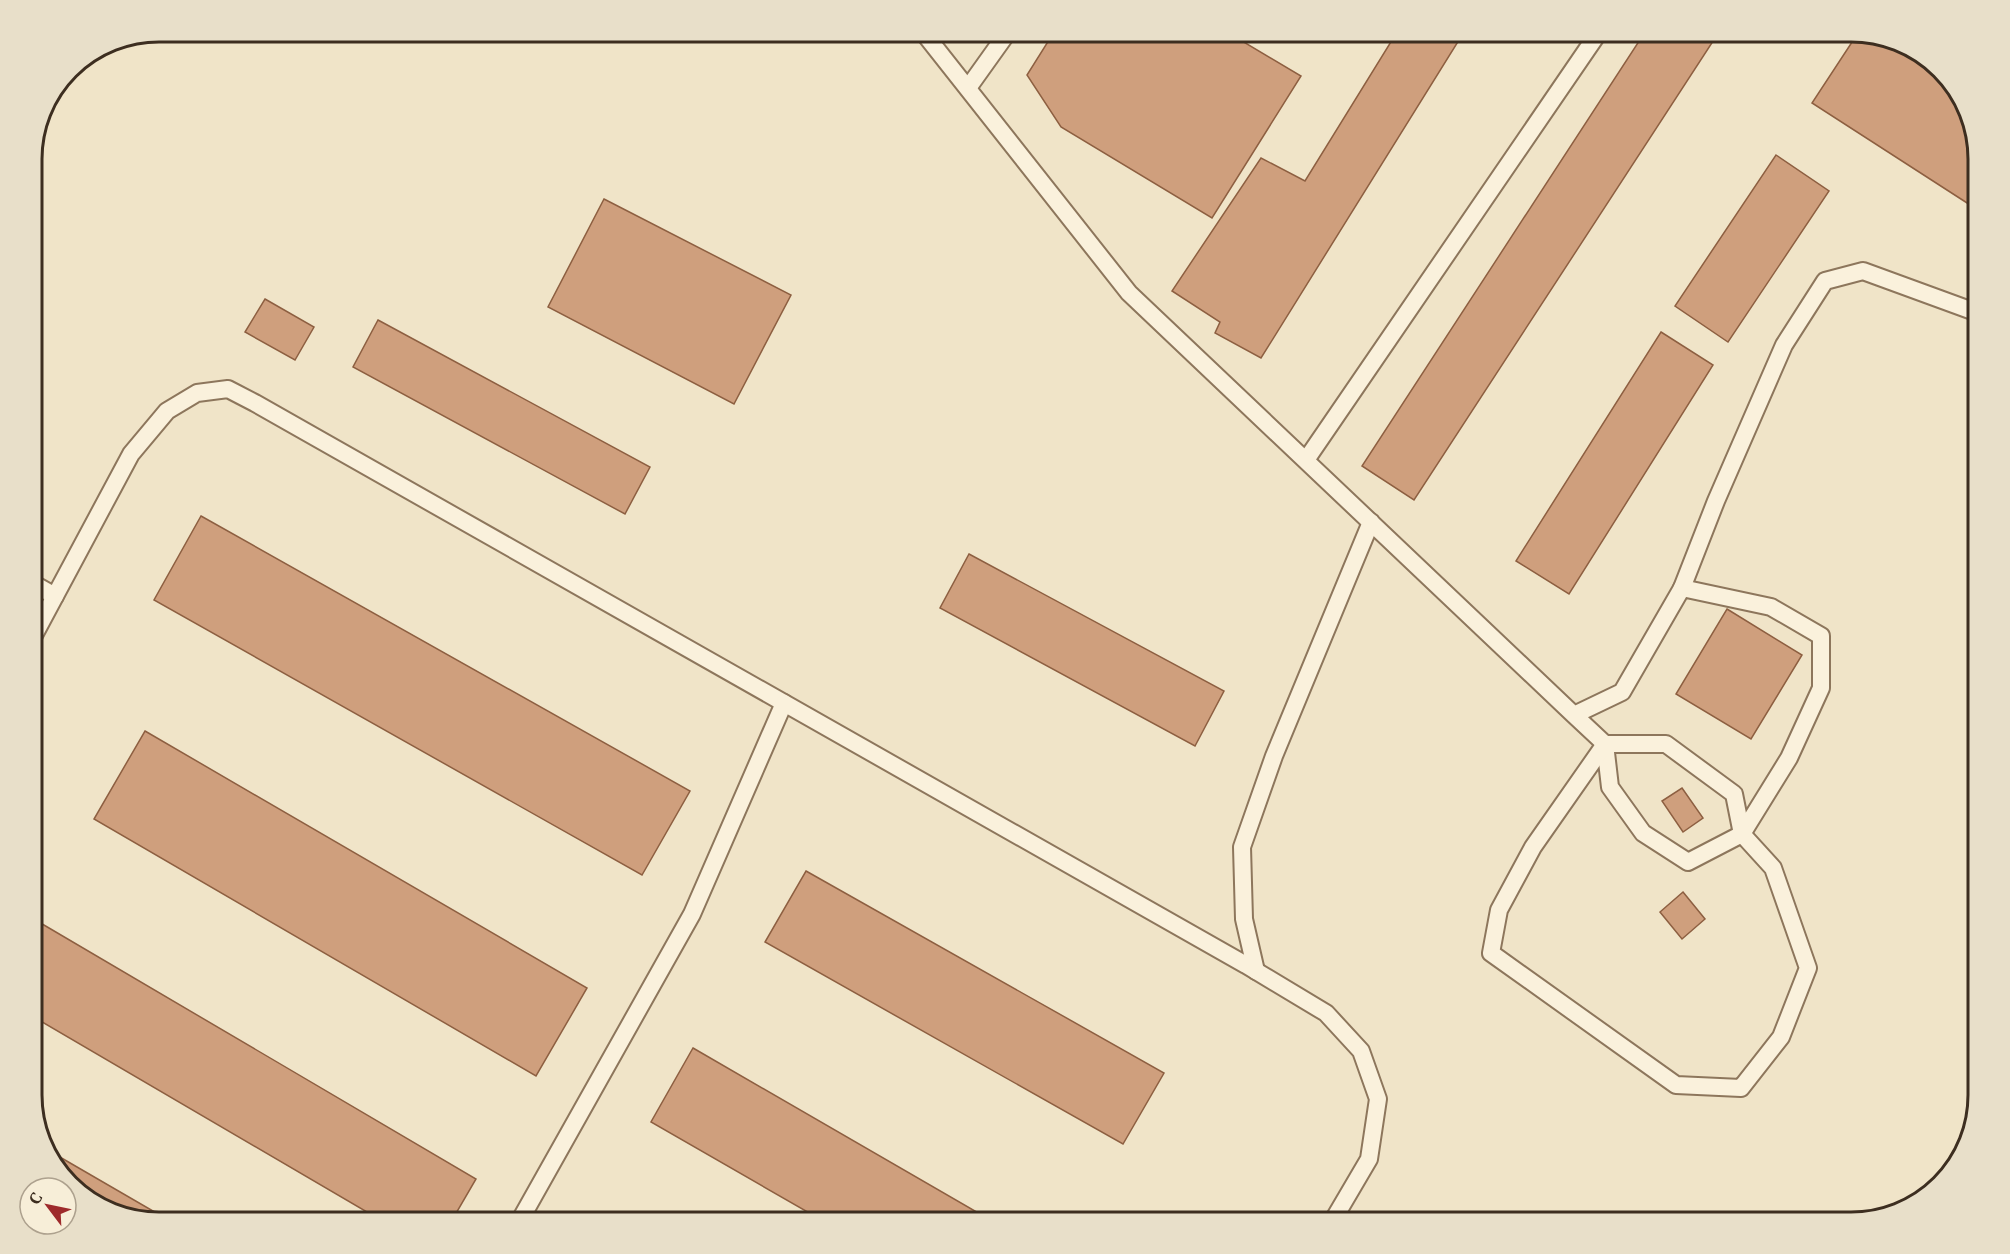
<svg xmlns="http://www.w3.org/2000/svg" width="2010" height="1254" viewBox="0 0 2010 1254" font-family="'PT Serif',serif">
	<style>
		.building { fill: #cf9f7d; stroke: #8d5f41; stroke-width: 1.5 }
		.lines { fill: none; stroke-linecap: round; stroke-linejoin: round }
		.service-casing { stroke: #8d765c; stroke-width: 20 }
		.service { stroke: #faf1dc; stroke-width: 16 }
		.rim { fill: none; stroke: #3d2e20; stroke-width: 3 }
	</style>
	<rect width="100%" height="100%" fill="#f0e4c8"/>
	<!-- building -->
	<g class="building">
		<polygon points="1054,32 1227,32 1301,76 1212,218 1061,127 1027,75"/>
		<polygon points="1397,32 1464,32 1261,358 1215,333 1220,322 1172,291 1261,158 1305,181"/>
		<polygon points="1645,32 1719,32 1414,500 1362,466"/>
		<polygon points="1858,33 1921,53 1962,96 1978,159 1978,210 1812,103"/>
		<polygon points="1776,155 1829,191 1728,342 1675,306"/>
		<polygon points="604,199 791,295 734,404 548,307"/>
		<polygon points="265,299 314,327 295,360 245,332"/>
		<polygon points="378,320 650,467 625,514 353,367"/>
		<polygon points="1661,332 1713,365 1569,594 1516,561"/>
		<polygon points="201,516 690,791 642,875 154,600"/>
		<polygon points="969,554 1224,691 1195,746 940,608"/>
		<polygon points="1727,609 1802,655 1751,739 1676,694"/>
		<polygon points="145,731 587,988 536,1076 94,819"/>
		<polygon points="1682,788 1703,818 1683,832 1662,801"/>
		<polygon points="806,871 1164,1073 1123,1144 765,942"/>
		<polygon points="1683,892 1705,919 1682,939 1660,912"/>
		<polygon points="32,918 476,1179 451,1222 384,1222 32,1016"/>
		<polygon points="693,1048 994,1222 825,1222 651,1122"/>
		<polygon points="46,1149 172,1222 159,1222 88,1201 49,1159"/>
	</g>
	<g class="lines">
		<defs>
			<g id="service">
				<polyline points="923,32 1129,293 1574,715 1605,744 1610,787 1643,833 1688,862 1742,834 1789,758 1821,688 1821,636 1771,607 1682,588 1622,692 1574,715"/>
				<polyline points="968,88 1008,32"/>
				<polyline points="1306,460 1599,32"/>
				<polyline points="32,583 55,596"/>
				<polyline points="1682,588 1716,501 1784,345 1825,281 1863,271 1978,313"/>
				<polyline points="32,639 131,454 167,411 197,393 228,389 255,403 1246,965 1326,1013 1361,1051 1378,1099 1369,1159 1332,1222"/>
				<polygon points="1605,744 1666,744 1734,794 1742,834 1773,868 1808,968 1781,1037 1741,1088 1676,1085 1491,953 1499,910 1533,847"/>
				<polyline points="1256,971 1244,919 1242,847 1274,756 1371,522"/>
				<polyline points="519,1222 692,914 784,703"/>
			</g>
		</defs>
		<!-- service casing -->
		<use href="#service" class="service-casing"/>
		<!-- service -->
		<use href="#service" class="service"/>
	</g>
	<!-- crop -->
	<path d="M0 0H2010V1254H0ZM159 42H1851A117 117 0 0 1 1968 159V1095A117 117 0 0 1 1851 1212H159A117 117 0 0 1 42 1095V159A117 117 0 0 1 159 42Z" fill="#e8dfc9" fill-rule="evenodd"/>
	<path class="rim" d="M159 42H1851A117 117 0 0 1 1968 159V1095A117 117 0 0 1 1851 1212H159A117 117 0 0 1 42 1095V159A117 117 0 0 1 159 42Z"/>
	<!-- north arrow -->
	<g transform="translate(48 1206) rotate(302)"><circle r="28" fill="#f7eed8" stroke="#ada18e" stroke-width="1.5"/>
	<path d="M0-4.5L10 22L0 15L-10 22Z" fill="#9e2a2b"/>
	<text y="-9" font-size="16" font-weight="bold" text-anchor="middle" fill="#3d2e20">С</text>
	</g>
</svg>
